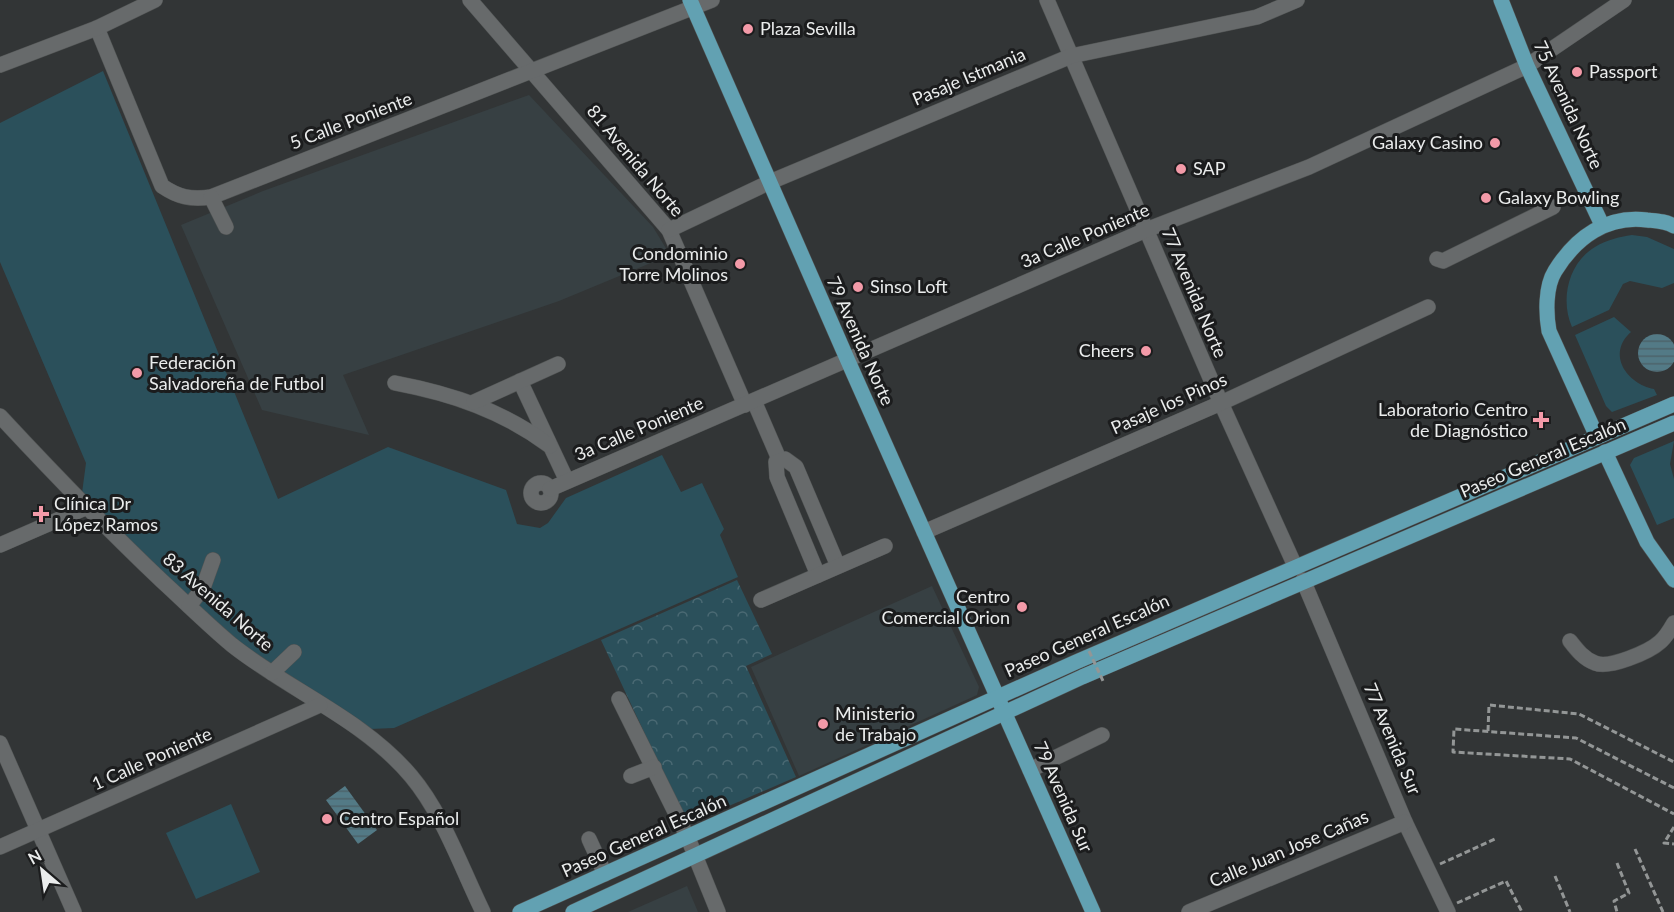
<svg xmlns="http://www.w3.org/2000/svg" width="1674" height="912" viewBox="0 0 1674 912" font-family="Lato,sans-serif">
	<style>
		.built { fill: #374043 }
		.grass { fill: #2b505b }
		.forest { fill: url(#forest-crowns) }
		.water { fill: url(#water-rules) }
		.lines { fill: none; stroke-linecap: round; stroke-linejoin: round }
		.minor-casing { stroke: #505353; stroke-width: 16 }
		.major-casing { stroke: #505353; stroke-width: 16 }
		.path { stroke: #939696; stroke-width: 3; stroke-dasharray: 6 3; stroke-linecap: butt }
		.minor { stroke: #676a6b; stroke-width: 15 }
		.major { stroke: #62a1b2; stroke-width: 15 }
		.path-bridge { stroke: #939696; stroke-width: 3; stroke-dasharray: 6 3; stroke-linecap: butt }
		.poi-dot { fill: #f39aa8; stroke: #1b1c1d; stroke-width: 2 }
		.labels { text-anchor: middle; stroke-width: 6; stroke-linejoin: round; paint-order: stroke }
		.poi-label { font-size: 18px; fill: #eaecec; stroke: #1b1c1d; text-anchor: start }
		.street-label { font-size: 18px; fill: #eaecec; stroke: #1b1c1d }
	</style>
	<defs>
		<pattern id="forest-crowns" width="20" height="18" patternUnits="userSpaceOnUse" patternTransform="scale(1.5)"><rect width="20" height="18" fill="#2b505b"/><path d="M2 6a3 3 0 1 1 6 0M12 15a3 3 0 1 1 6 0" fill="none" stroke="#4a6973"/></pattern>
		<pattern id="water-rules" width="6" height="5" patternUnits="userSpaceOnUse" patternTransform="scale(1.5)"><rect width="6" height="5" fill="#537a86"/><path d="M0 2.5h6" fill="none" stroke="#4d636a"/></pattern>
	</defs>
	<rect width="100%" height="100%" fill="#323536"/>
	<!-- built -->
	<g class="built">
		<polygon points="529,95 653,227 670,255 559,301 343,375 369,435 262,410 181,225 263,191"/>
		<polygon points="932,586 979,687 977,695 799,776 751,667"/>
		<polygon points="687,886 698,912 628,912 637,908"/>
	</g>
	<!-- grass -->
	<g class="grass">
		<polygon points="103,71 278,499 388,447 506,490 517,524 540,528 548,523 566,498 662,455 681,492 702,483 724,529 720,535 738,577 394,728 370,729 237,643 145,559 82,493 86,463 0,262 0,123"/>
		<path d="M 1632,235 L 1647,237 L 1674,249 L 1674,283 L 1662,288 L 1630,281 L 1623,284 L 1609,310 L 1572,327 C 1560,300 1568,263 1595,247 C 1606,240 1619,237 1632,235 Z"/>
		<path d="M 1614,317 L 1631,332 C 1606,354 1627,384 1654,389 L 1657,395 L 1612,412 L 1606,406 L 1575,335 Z"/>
		<polygon points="1674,441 1670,464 1674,479 1674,518 1657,525 1630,465 1634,458"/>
		<polygon points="231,804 260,872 196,899 166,833"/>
	</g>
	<!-- forest -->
	<polygon class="forest" points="737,580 772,654 746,666 796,777 687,824 601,640"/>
	<!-- water -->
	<g class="water">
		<circle cx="1657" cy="353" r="19"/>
		<polygon points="345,786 377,830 358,844 326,800"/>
	</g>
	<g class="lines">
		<defs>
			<g id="minor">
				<polyline points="470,0 669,230 745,405"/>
				<polyline points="1047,0 1221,403 1295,566"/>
				<path d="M 97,28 L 162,186 C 178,197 191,200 211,197 L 712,0"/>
				<polyline points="0,65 97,28 155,0"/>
				<polyline points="211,197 226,227"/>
				<polyline points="669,230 770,182 1071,56 1257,17 1297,0"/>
				<polyline points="1437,259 1443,261 1553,207"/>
				<polyline points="520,381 567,481"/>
				<path d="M 395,383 C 453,394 503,411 550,446"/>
				<polyline points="754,401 779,459"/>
				<polyline points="474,402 558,364"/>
				<path d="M 0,416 C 53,473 105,527 162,581 C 185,602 208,625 232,645 C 290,691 363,719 411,776 C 443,814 461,867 483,912"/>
				<circle cx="541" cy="493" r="10"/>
				<polyline points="550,489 1146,230 1309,167 1527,66 1624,0"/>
				<polyline points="924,532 1221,403 1428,307"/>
				<polyline points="0,545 85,508"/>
				<polyline points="818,575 777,477 776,462 785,459 796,467 838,566"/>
				<polyline points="1303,580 1405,822 1448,912"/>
				<polyline points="761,600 885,546"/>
				<polyline points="189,606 203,588 213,560"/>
				<path d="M 1570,641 C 1577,650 1584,659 1595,663 C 1609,669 1649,652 1660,642 C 1666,637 1670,630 1674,623"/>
				<polyline points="272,673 294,652"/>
				<polyline points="619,699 688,838 718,912"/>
				<polyline points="0,743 74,912"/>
				<polyline points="1030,770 1102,735"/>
				<polyline points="631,776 654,767"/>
				<polyline points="589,839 605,874"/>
				<polyline points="0,847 320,705"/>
				<polyline points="1189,912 1405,822"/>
			</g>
			<g id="major">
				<polyline points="690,0 848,361 1093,912"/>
				<polyline points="1501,0 1527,66 1602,225"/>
				<path d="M 1597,437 L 1549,331 C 1546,314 1545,287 1555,271 C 1576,237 1607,215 1647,220 C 1657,221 1665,221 1674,226"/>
				<polyline points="1605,452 1647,542 1674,580"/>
				<polyline points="520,912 1076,662 1674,404"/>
				<polyline points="573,912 1082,677 1674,423"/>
			</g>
		</defs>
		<!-- minor casing -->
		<use href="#minor" class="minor-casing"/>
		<!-- major casing -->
		<use href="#major" class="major-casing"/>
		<!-- path -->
		<g class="path">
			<polyline points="1488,731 1489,705 1579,714 1674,762"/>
			<polyline points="1674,788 1576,738 1454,729 1453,752 1570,759 1674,814"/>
			<polyline points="1674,827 1664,843 1674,844"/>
			<polyline points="1635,849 1663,912"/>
			<polyline points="1617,863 1629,893 1614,901 1617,912"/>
			<polyline points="1440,864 1497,838"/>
			<polyline points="1555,876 1570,912"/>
			<polyline points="1457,903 1506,881 1522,912"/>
		</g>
		<!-- minor -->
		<use href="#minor" class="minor"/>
		<!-- major -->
		<use href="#major" class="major"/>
		<!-- path-bridge -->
		<polyline class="path-bridge" points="1089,651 1103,681"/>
	</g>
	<!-- markers -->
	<g class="poi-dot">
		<circle cx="748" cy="29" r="6"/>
		<circle cx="1577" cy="72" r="6"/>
		<circle cx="1495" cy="143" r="6"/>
		<circle cx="1181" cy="169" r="6"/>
		<circle cx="1486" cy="198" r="6"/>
		<circle cx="740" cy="264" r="6"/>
		<circle cx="858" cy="287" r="6"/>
		<circle cx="1146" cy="351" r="6"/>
		<circle cx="137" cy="373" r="6"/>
		<path d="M1538 411h6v6h6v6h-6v6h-6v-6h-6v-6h6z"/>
		<path d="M38 505h6v6h6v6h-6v6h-6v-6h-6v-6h6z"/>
		<circle cx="1022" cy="607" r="6"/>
		<circle cx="823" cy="724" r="6"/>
		<circle cx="327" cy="819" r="6"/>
	</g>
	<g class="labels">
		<!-- poi labels -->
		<g class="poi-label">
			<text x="760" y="35">Plaza Sevilla</text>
			<text x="1589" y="78">Passport</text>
			<text x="1483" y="149" text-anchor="end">Galaxy Casino</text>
			<text x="1193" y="175">SAP</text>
			<text x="1498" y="204">Galaxy Bowling</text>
			<text x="728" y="260" text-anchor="end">Condominio<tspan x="728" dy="21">Torre Molinos</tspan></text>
			<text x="870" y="293">Sinso Loft</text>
			<text x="1134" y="357" text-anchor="end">Cheers</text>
			<text x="149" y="369">Federación<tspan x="149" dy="21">Salvadoreña de Futbol</tspan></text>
			<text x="1528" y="416" text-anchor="end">Laboratorio Centro<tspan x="1528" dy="21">de Diagnóstico</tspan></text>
			<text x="54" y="510">Clínica Dr<tspan x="54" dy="21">López Ramos</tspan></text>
			<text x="1010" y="603" text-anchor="end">Centro<tspan x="1010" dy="21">Comercial Orion</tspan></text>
			<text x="835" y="720">Ministerio<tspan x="835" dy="21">de Trabajo</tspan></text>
			<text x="339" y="825">Centro Español</text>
		</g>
		<!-- street labels -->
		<g class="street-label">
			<text transform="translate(969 77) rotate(-23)" y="6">Pasaje Istmania</text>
			<text transform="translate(1568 105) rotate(65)" y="6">75 Avenida Norte</text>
			<text transform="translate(351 121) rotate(-21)" y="6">5 Calle Poniente</text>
			<text transform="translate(635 161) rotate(50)" y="6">81 Avenida Norte</text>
			<text transform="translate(1085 236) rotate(-23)" y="6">3a Calle Poniente</text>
			<text transform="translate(1194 293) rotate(67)" y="6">77 Avenida Norte</text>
			<text transform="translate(860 341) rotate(66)" y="6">79 Avenida Norte</text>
			<text transform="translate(1169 404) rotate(-24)" y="6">Pasaje los Pinos</text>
			<text transform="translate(639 429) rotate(-23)" y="6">3a Calle Poniente</text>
			<text transform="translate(1543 458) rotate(-23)" y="6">Paseo General Escalón</text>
			<text transform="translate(218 602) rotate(41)" y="6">83 Avenida Norte</text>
			<text transform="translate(1087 636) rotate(-24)" y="6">Paseo General Escalón</text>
			<text transform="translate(1392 739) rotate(67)" y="6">77 Avenida Sur</text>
			<text transform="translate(152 759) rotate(-24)" y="6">1 Calle Poniente</text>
			<text transform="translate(1063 797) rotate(66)" y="6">79 Avenida Sur</text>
			<text transform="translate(644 836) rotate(-24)" y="6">Paseo General Escalón</text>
			<text transform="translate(1289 849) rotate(-23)" y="6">Calle Juan Jose Cañas</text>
		</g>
	</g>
	<!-- north arrow -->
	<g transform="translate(42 870) rotate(331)" stroke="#1b1c1d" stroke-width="4.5" paint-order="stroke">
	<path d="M0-4.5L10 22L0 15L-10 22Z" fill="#eaecec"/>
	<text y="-9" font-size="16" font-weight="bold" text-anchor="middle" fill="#eaecec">N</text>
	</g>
</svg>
